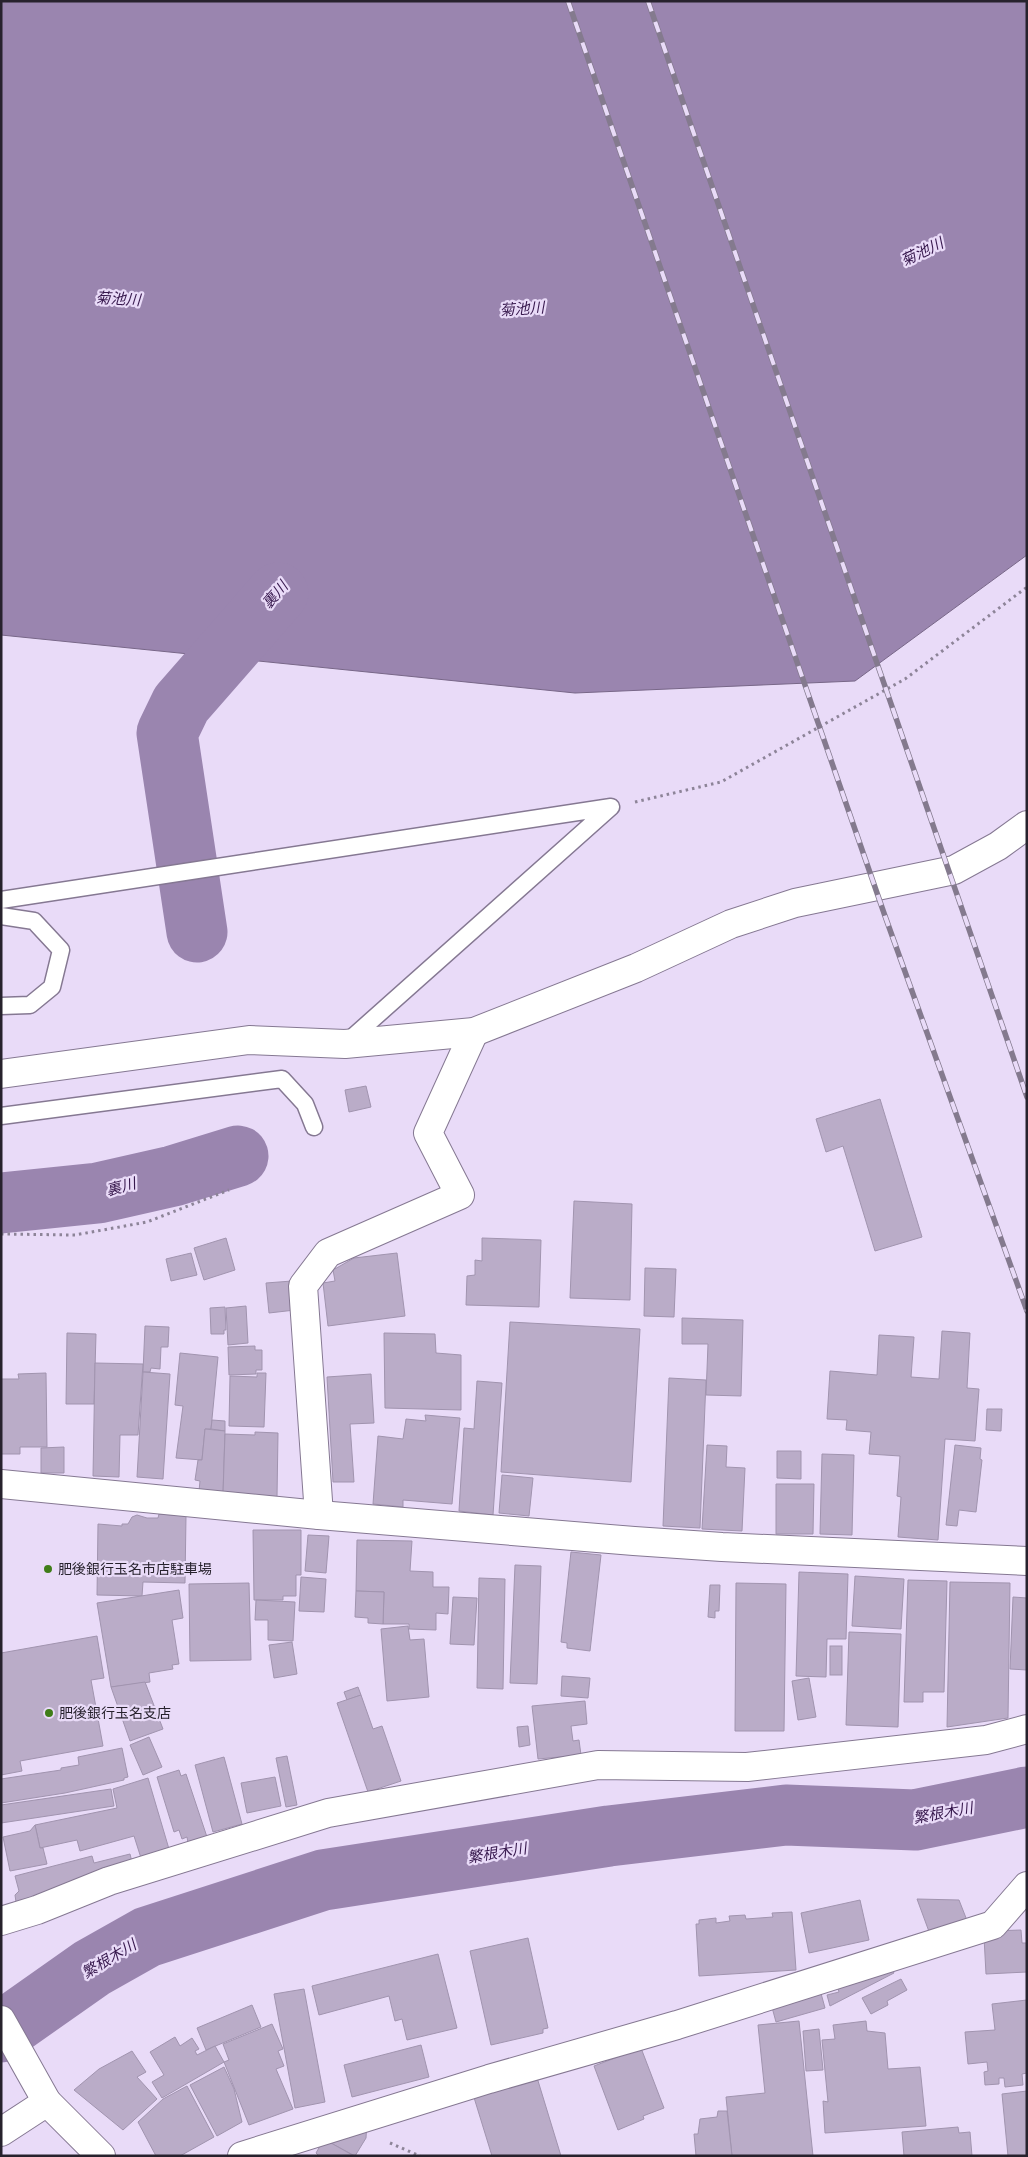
<svg xmlns="http://www.w3.org/2000/svg" width="1028" height="2157" viewBox="0 0 1028 2157" font-family="'Fira Sans','Noto Sans JP',sans-serif">
	<style>
		.water { fill: #9a85af; stroke: #786788 }
		.lines { fill: none; stroke-linecap: round; stroke-linejoin: round }
		.river { stroke: #9a85af; stroke-width: 61 }
		.building { fill: #baacc8; stroke: #a194af }
		.lane-casing { stroke: #857892; stroke-width: 19 }
		.street-casing { stroke: #857892; stroke-width: 30 }
		.secondary-casing { stroke: #857892; stroke-width: 30 }
		.path { stroke: #8d8498; stroke-width: 3; stroke-dasharray: 2.5 4; stroke-linecap: butt }
		.lane { stroke: #fff; stroke-width: 16 }
		.street { stroke: #fff; stroke-width: 28 }
		.secondary { stroke: #fff; stroke-width: 28 }
		.rail-casing { stroke: #847a8e; stroke-width: 5.5 }
		.rail { stroke: #e9dbf8; stroke-width: 4; stroke-dasharray: 11; stroke-linecap: butt }
		.poi-dot { fill: #407d19; stroke: #e9dbf8; stroke-width: 2 }
		.labels { text-anchor: middle; stroke-width: 4.5; stroke-linejoin: round; paint-order: stroke }
		.poi-label { font-size: 14px; fill: #27222d; stroke: #e9dbf8; text-anchor: start }
		.water-label { font-size: 15px; font-style: italic; fill: #37184d; stroke: #e9dbf8 }
	</style>
	<rect width="100%" height="100%" fill="#e9dbf8"/>
	<!-- water -->
	<polygon class="water" points="1,1 1027,1 1027,555 855,681 575,693 1,635"/>
	<g class="lines">
		<!-- river -->
		<g class="river">
			<polyline points="197,932 167,733 181,704 278,593"/>
			<polyline points="1,1203 98,1193 173,1176 238,1156"/>
			<polyline points="1,2032 92,1968 147,1937 323,1880 609,1836 786,1815 915,1820 1027,1797"/>
		</g>
	</g>
	<!-- building -->
	<g class="building">
		<polygon points="366,1086 371,1107 349,1112 345,1090"/>
		<polygon points="880,1099 922,1237 875,1251 843,1146 826,1152 816,1119"/>
		<polygon points="574,1201 632,1204 630,1300 570,1298"/>
		<polygon points="226,1238 235,1270 204,1280 194,1248"/>
		<polygon points="482,1238 541,1240 539,1307 466,1305 467,1276 475,1275 475,1260 482,1261"/>
		<polygon points="191,1253 197,1275 171,1281 166,1259"/>
		<polygon points="397,1253 405,1316 328,1326 323,1283 335,1281 333,1270 354,1258"/>
		<polygon points="645,1268 676,1269 674,1317 644,1316"/>
		<polygon points="292,1281 295,1310 269,1313 266,1283"/>
		<polygon points="246,1306 248,1343 228,1345 226,1308"/>
		<polygon points="225,1307 226,1330 224,1330 224,1334 211,1334 210,1308"/>
		<polygon points="682,1318 743,1320 741,1396 706,1395 708,1344 682,1344"/>
		<polygon points="510,1322 640,1329 631,1482 501,1472"/>
		<polygon points="145,1326 169,1327 168,1347 161,1347 160,1369 151,1368 150,1372 143,1372"/>
		<polygon points="942,1331 970,1333 967,1388 979,1389 975,1441 945,1439 938,1540 898,1537 901,1497 897,1496 900,1456 869,1454 871,1432 846,1430 847,1420 827,1419 830,1371 877,1375 879,1335 914,1337 911,1377 939,1379"/>
		<polygon points="67,1333 96,1334 94,1404 66,1404"/>
		<polygon points="384,1333 435,1334 436,1353 461,1355 461,1410 385,1408"/>
		<polygon points="255,1346 255,1350 262,1350 262,1370 256,1370 256,1374 229,1375 228,1347"/>
		<polygon points="180,1353 218,1357 211,1429 205,1429 202,1460 176,1458 183,1406 175,1405"/>
		<polygon points="95,1363 143,1364 138,1435 120,1435 119,1477 93,1476"/>
		<polygon points="143,1372 170,1374 163,1479 137,1477"/>
		<polygon points="46,1373 47,1447 20,1447 20,1454 1,1454 1,1379 19,1379 18,1374"/>
		<polygon points="257,1373 266,1373 264,1427 229,1426 230,1376 257,1377"/>
		<polygon points="371,1374 374,1423 350,1424 354,1482 333,1482 327,1377"/>
		<polygon points="669,1378 706,1380 700,1528 663,1526"/>
		<polygon points="477,1381 502,1383 493,1515 459,1511 464,1428 474,1429"/>
		<polygon points="987,1409 1002,1409 1001,1431 986,1430"/>
		<polygon points="425,1415 460,1418 452,1504 403,1500 403,1507 373,1504 378,1436 403,1439 406,1419 426,1421"/>
		<polygon points="212,1420 225,1421 225,1431 211,1429"/>
		<polygon points="205,1429 225,1431 223,1494 199,1491 200,1481 195,1480 198,1460 202,1460"/>
		<polygon points="255,1432 278,1433 277,1497 223,1494 225,1434 255,1435"/>
		<polygon points="707,1445 727,1446 726,1467 745,1468 742,1531 702,1529"/>
		<polygon points="955,1445 981,1448 980,1459 982,1460 976,1512 959,1510 957,1526 946,1525"/>
		<polygon points="64,1447 64,1473 41,1473 41,1448"/>
		<polygon points="777,1451 801,1451 801,1479 777,1478"/>
		<polygon points="822,1454 854,1455 852,1535 820,1534"/>
		<polygon points="502,1475 533,1478 529,1516 499,1513"/>
		<polygon points="776,1484 814,1484 813,1534 776,1534"/>
		<polygon points="159,1514 186,1516 185,1583 143,1582 142,1596 97,1595 98,1524 122,1526 122,1524 128,1524 132,1517 137,1515 147,1518 158,1518"/>
		<polygon points="253,1530 301,1530 301,1575 296,1575 296,1596 283,1596 283,1600 254,1600"/>
		<polygon points="308,1535 329,1536 326,1573 305,1571"/>
		<polygon points="357,1540 412,1541 410,1571 433,1572 433,1587 449,1587 448,1614 436,1613 436,1630 409,1629 409,1624 383,1624 384,1592 356,1591"/>
		<polygon points="571,1552 601,1555 590,1651 567,1648 567,1643 561,1642"/>
		<polygon points="515,1565 541,1566 537,1684 510,1683"/>
		<polygon points="799,1572 848,1574 846,1639 827,1639 826,1677 796,1676"/>
		<polygon points="855,1576 904,1579 901,1629 852,1626"/>
		<polygon points="301,1577 326,1579 324,1612 299,1611"/>
		<polygon points="479,1578 505,1579 503,1689 477,1688"/>
		<polygon points="908,1580 947,1581 944,1692 923,1692 923,1702 904,1702"/>
		<polygon points="950,1582 1010,1583 1008,1718 947,1727"/>
		<polygon points="249,1583 251,1660 190,1661 189,1584"/>
		<polygon points="736,1583 786,1584 784,1731 735,1731"/>
		<polygon points="710,1585 720,1585 719,1611 715,1611 715,1618 708,1617"/>
		<polygon points="179,1590 183,1618 172,1620 179,1664 172,1665 173,1669 149,1673 150,1682 111,1687 97,1603"/>
		<polygon points="356,1591 384,1592 383,1624 368,1623 368,1618 355,1617"/>
		<polygon points="453,1597 477,1598 474,1645 450,1644"/>
		<polygon points="1013,1597 1027,1598 1027,1670 1010,1669"/>
		<polygon points="256,1600 295,1602 293,1641 268,1640 268,1620 255,1620"/>
		<polygon points="408,1626 410,1640 424,1639 429,1697 387,1701 381,1629"/>
		<polygon points="849,1632 901,1634 898,1727 846,1725"/>
		<polygon points="97,1636 104,1678 91,1680 103,1746 20,1761 22,1771 1,1775 1,1653"/>
		<polygon points="292,1642 297,1674 274,1678 269,1645"/>
		<rect x="830" y="1646" width="12" height="29"/>
		<polygon points="562,1676 590,1678 588,1698 561,1696"/>
		<polygon points="809,1678 816,1717 798,1720 792,1681"/>
		<polygon points="145,1682 163,1729 130,1741 111,1687"/>
		<polygon points="358,1687 361,1695 347,1700 344,1692"/>
		<polygon points="361,1695 373,1729 382,1726 401,1781 368,1792 337,1703"/>
		<polygon points="585,1701 587,1724 571,1726 573,1741 579,1740 581,1755 538,1759 532,1706"/>
		<polygon points="528,1726 530,1745 519,1747 517,1727"/>
		<polygon points="149,1737 162,1767 143,1775 130,1745"/>
		<polygon points="122,1748 128,1777 124,1778 124,1780 65,1793 1,1803 1,1779 61,1770 61,1768 79,1765 78,1757"/>
		<polygon points="287,1756 297,1805 286,1807 276,1758"/>
		<polygon points="224,1757 242,1824 213,1832 195,1765"/>
		<polygon points="179,1770 181,1776 186,1774 207,1837 188,1843 187,1837 182,1839 179,1830 174,1832 157,1777"/>
		<polygon points="275,1777 281,1806 247,1813 241,1783"/>
		<polygon points="148,1778 169,1849 141,1858 134,1836 80,1851 77,1840 40,1848 35,1825 117,1808 113,1789"/>
		<polygon points="111,1789 114,1806 1,1823 1,1805"/>
		<polygon points="35,1825 40,1848 43,1848 47,1864 10,1871 3,1837 30,1831"/>
		<polygon points="130,1854 133,1866 18,1904 16,1902 15,1895 19,1891 15,1876 92,1856 94,1863"/>
		<polygon points="917,1899 959,1900 968,1923 931,1937"/>
		<polygon points="860,1900 869,1940 809,1953 801,1913"/>
		<polygon points="792,1912 796,1970 699,1976 696,1924 699,1924 699,1920 716,1918 716,1923 730,1921 729,1916 745,1915 746,1919 773,1917 772,1913"/>
		<polygon points="1021,1930 1022,1943 1027,1943 1027,1972 986,1974 984,1937 993,1931"/>
		<polygon points="528,1938 548,2028 543,2029 543,2033 491,2045 470,1951"/>
		<polygon points="438,1954 457,2028 407,2040 402,2019 395,2021 389,1996 319,2015 312,1986"/>
		<polygon points="890,1966 894,1973 830,2006 827,1995 839,1992 836,1982"/>
		<polygon points="901,1979 907,1990 887,2001 888,2005 871,2014 862,1998"/>
		<polygon points="819,1986 825,2008 776,2022 770,2000"/>
		<polygon points="304,1989 325,2102 295,2108 274,1994"/>
		<polygon points="1027,2000 1027,2073 1022,2074 1023,2085 1005,2087 1004,2078 999,2078 999,2084 985,2085 984,2072 988,2071 987,2062 968,2064 965,2032 995,2030 992,2004"/>
		<polygon points="252,2005 261,2027 206,2050 197,2028"/>
		<polygon points="799,2021 813,2156 732,2156 726,2097 765,2093 758,2025"/>
		<polygon points="866,2021 867,2031 885,2033 888,2069 920,2067 926,2126 825,2133 823,2101 828,2102 822,2040 835,2039 833,2025"/>
		<polygon points="272,2024 283,2049 278,2051 284,2066 276,2069 293,2109 249,2125 224,2062 229,2060 223,2044"/>
		<polygon points="819,2029 823,2070 806,2071 803,2031"/>
		<polygon points="175,2037 180,2046 192,2038 199,2049 195,2051 197,2055 215,2046 224,2062 162,2098 152,2082 164,2075 150,2052"/>
		<polygon points="421,2045 429,2077 352,2097 344,2065"/>
		<polygon points="641,2048 664,2108 643,2116 644,2119 618,2130 594,2066"/>
		<polygon points="132,2051 146,2072 137,2077 157,2099 123,2130 74,2090 99,2069"/>
		<polygon points="224,2067 234,2089 242,2122 217,2136 190,2085"/>
		<polygon points="535,2071 561,2156 492,2156 472,2091"/>
		<polygon points="187,2086 214,2137 180,2156 156,2156 138,2122 163,2099"/>
		<polygon points="1027,2091 1027,2156 1008,2156 1002,2094"/>
		<polygon points="718,2111 727,2111 732,2156 696,2156 694,2134 698,2134 700,2119 717,2117"/>
		<polygon points="367,2121 366,2138 355,2156 329,2142"/>
		<polygon points="958,2127 959,2133 970,2132 972,2156 904,2156 902,2132"/>
		<polygon points="324,2139 354,2156 319,2156 316,2153"/>
	</g>
	<g class="lines">
		<defs>
			<g id="lane">
				<polyline points="1,900 611,807 346,1043"/>
				<polyline points="1,916 34,921 61,950 52,987 30,1005 1,1006"/>
				<polyline points="1,1116 282,1079 305,1104 314,1127"/>
			</g>
			<g id="street">
				<polyline points="1,1074 249,1040 345,1044 474,1032 636,968 731,924 795,903 954,870 998,846 1027,825"/>
				<polyline points="1,1484 319,1515 634,1541 722,1547 1027,1561"/>
				<polyline points="319,1515 303,1286 328,1253 460,1195 428,1133 474,1032"/>
				<polyline points="1,1921 37,1910 109,1881 328,1813 598,1765 747,1767 986,1740 1027,1729"/>
				<polyline points="242,2156 489,2079 677,2025 993,1925 1027,1886"/>
			</g>
			<g id="secondary">
				<polyline points="1,2020 47,2102 101,2156"/>
				<polyline points="1,2132 47,2102"/>
			</g>
		</defs>
		<!-- lane casing -->
		<use href="#lane" class="lane-casing"/>
		<!-- street casing -->
		<use href="#street" class="street-casing"/>
		<!-- secondary casing -->
		<use href="#secondary" class="secondary-casing"/>
		<!-- path -->
		<g class="path">
			<polyline points="635,802 721,782 905,679 1027,587"/>
			<polyline points="1,1234 75,1235 147,1222 229,1190"/>
			<polyline points="390,2143 420,2156"/>
		</g>
		<!-- lane -->
		<use href="#lane" class="lane"/>
		<!-- street -->
		<use href="#street" class="street"/>
		<!-- secondary -->
		<use href="#secondary" class="secondary"/>
		<defs>
			<g id="rail">
				<polyline points="568,1 885,916 1027,1311"/>
				<polyline points="648,1 1027,1097"/>
			</g>
		</defs>
		<!-- rail casing -->
		<use href="#rail" class="rail-casing"/>
		<!-- rail -->
		<use href="#rail" class="rail"/>
	</g>
	<!-- markers -->
	<g class="poi-dot">
		<circle cx="48" cy="1569" r="5"/>
		<circle cx="49" cy="1713" r="5"/>
	</g>
	<g class="labels">
		<!-- poi labels -->
		<g class="poi-label">
			<text x="58" y="1574">肥後銀行玉名市店駐車場</text>
			<text x="59" y="1718">肥後銀行玉名支店</text>
		</g>
		<!-- water labels -->
		<g class="water-label">
			<text transform="translate(922 252) rotate(-26)" y="5">菊池川</text>
			<text transform="translate(118 299) rotate(3)" y="5">菊池川</text>
			<text transform="translate(522 309) rotate(-4)" y="5">菊池川</text>
			<text transform="translate(275 595) rotate(-49)" y="5">裏川</text>
			<text transform="translate(121 1187) rotate(-15)" y="5">裏川</text>
			<text transform="translate(943 1813) rotate(-10)" y="5">繁根木川</text>
			<text transform="translate(497 1853) rotate(-9)" y="5">繁根木川</text>
			<text transform="translate(109 1959) rotate(-31)" y="5">繁根木川</text>
		</g>
	</g>
	<!-- border -->
	<rect width="1028" height="2157" fill="none" stroke="#27222d" stroke-width="5"/>
</svg>
